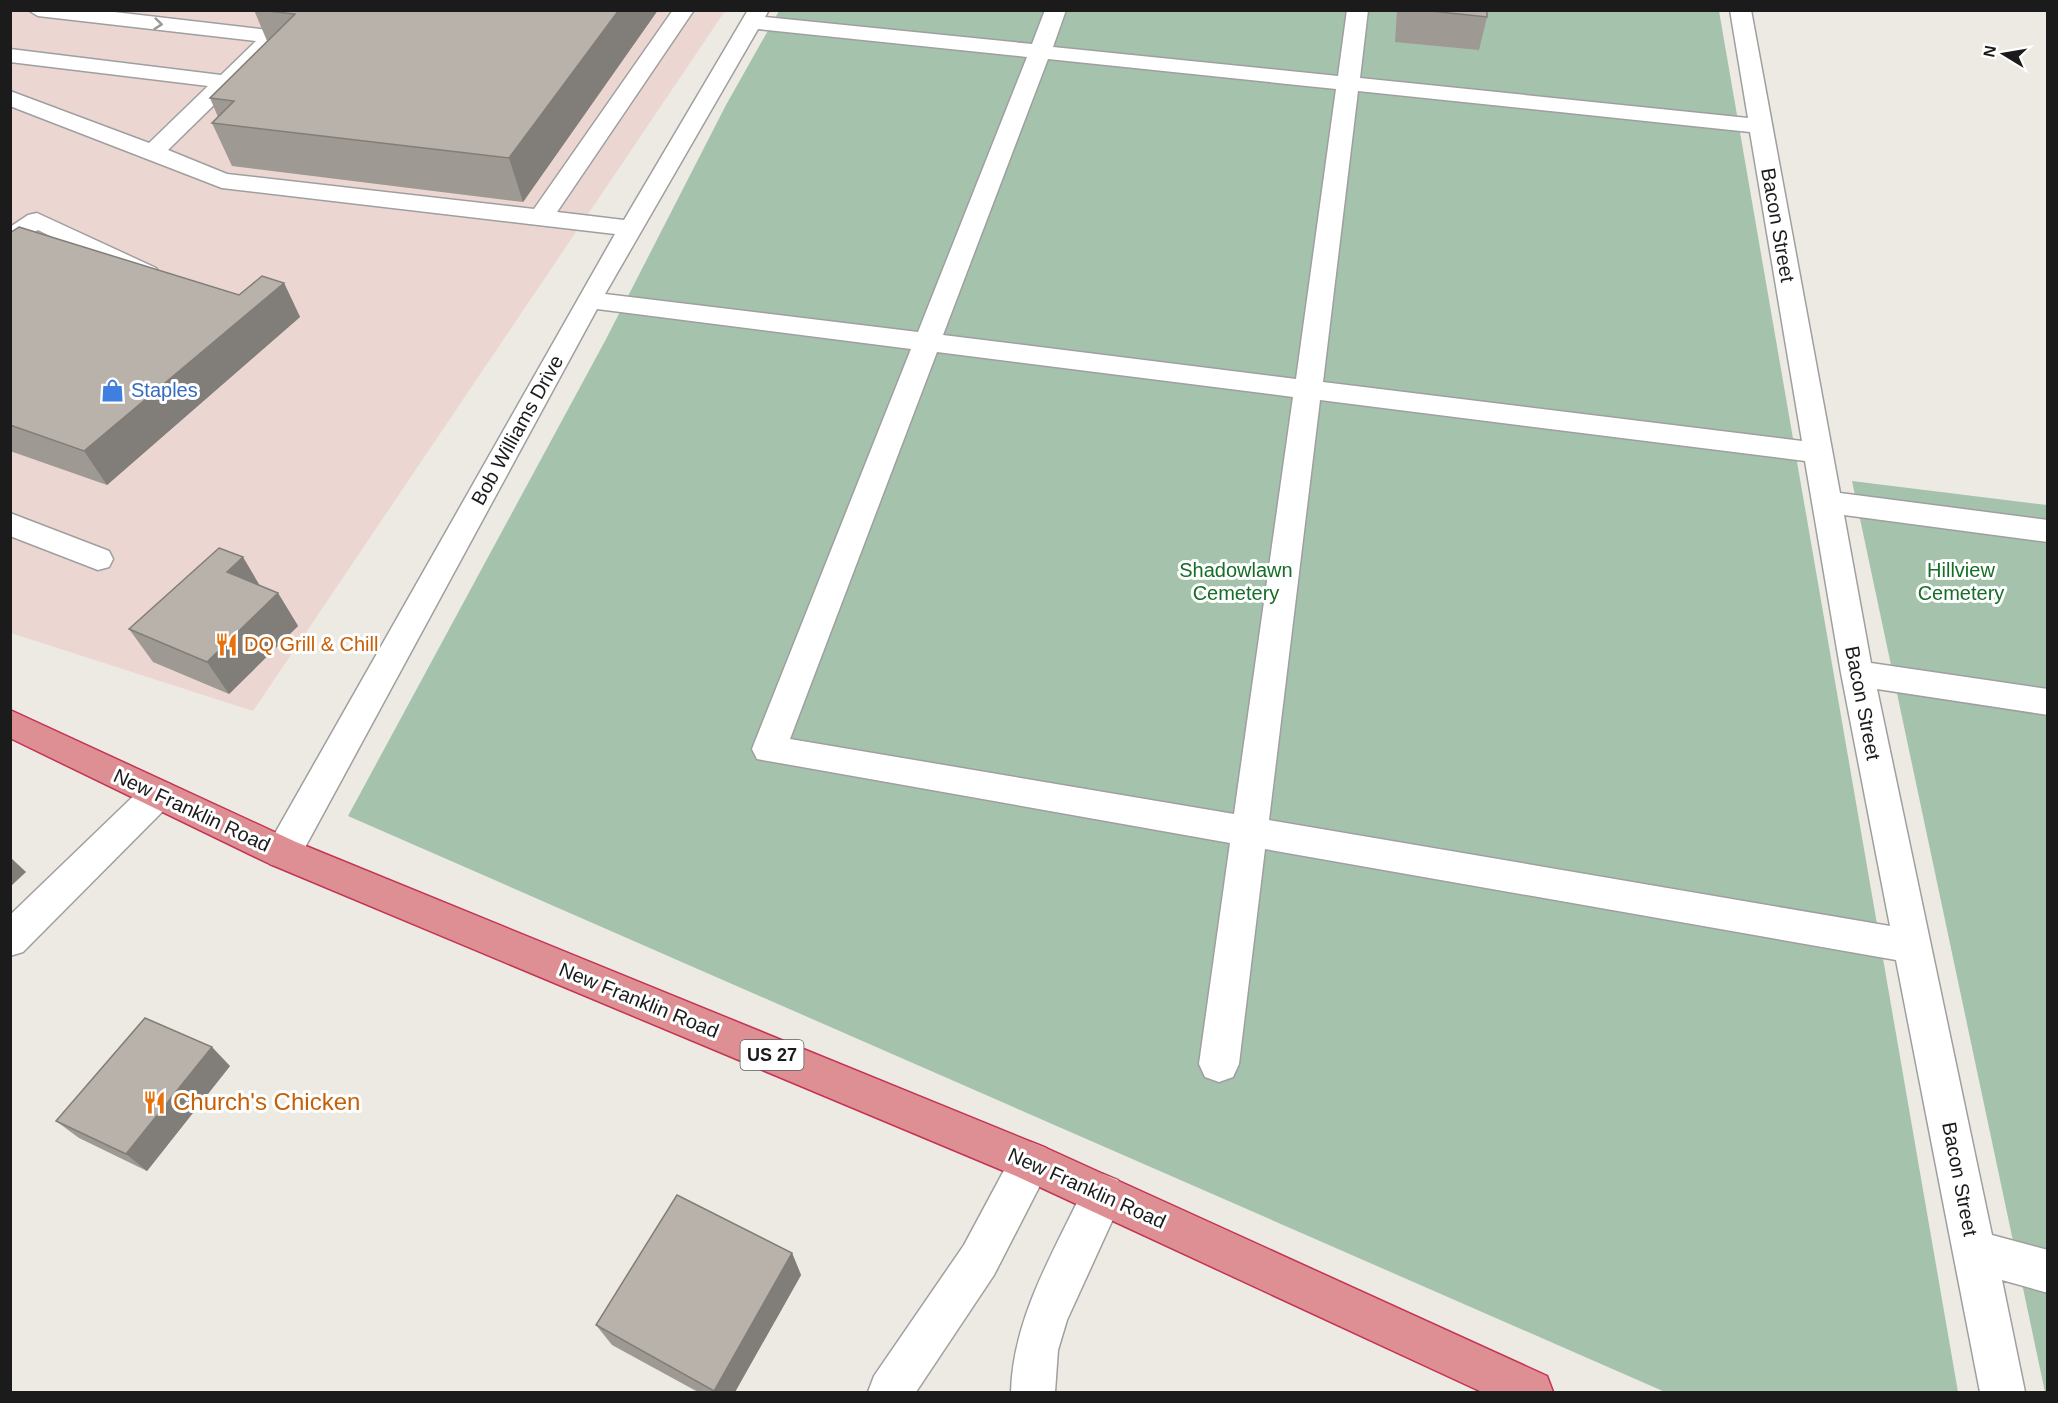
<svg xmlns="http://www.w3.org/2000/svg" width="2058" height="1403" viewBox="0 0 2058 1403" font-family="Helvetica,sans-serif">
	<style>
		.commercial { fill: #ecd6d2 }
		.cemetery { fill: #a5c2ad }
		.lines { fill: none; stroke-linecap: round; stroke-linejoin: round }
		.minor-casing { stroke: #9f9f9f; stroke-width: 3 }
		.highway-casing { stroke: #c53353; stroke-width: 3 }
		.minor { fill: #fff; fill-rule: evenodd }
		.highway { fill: #dd8f94; fill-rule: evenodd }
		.wall { fill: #9e9993 }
		.shaded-wall { fill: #817d78 }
		.building { fill: #b8b2ab; stroke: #817d78; stroke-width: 1.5 }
		.oneway { stroke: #989898 }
		.labels { text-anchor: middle; stroke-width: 6; stroke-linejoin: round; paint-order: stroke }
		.shield { fill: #fff; stroke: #5f5f5f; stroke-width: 1.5 }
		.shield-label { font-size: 18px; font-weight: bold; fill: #1b1b1b }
		.street-label { font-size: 20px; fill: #1b1b1b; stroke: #fff }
		.shop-label { font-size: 20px; fill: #366cbe; stroke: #fff; text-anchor: start }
		.park-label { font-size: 20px; fill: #156d27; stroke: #fff }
		.food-label { font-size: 20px; fill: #c56008; stroke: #fff; text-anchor: start }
		.near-food-label { font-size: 24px; fill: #c56008; stroke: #fff; text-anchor: start }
	</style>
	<rect width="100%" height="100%" fill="#eceae2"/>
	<!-- commercial -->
	<polygon class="commercial" points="11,11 725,11 253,711 11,633"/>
	<!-- cemetery -->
	<g class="cemetery">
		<polygon points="779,11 1719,11 1958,1392 1665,1392 348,816 605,341 726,105"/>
		<polygon points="1852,481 2047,505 2047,1392 2045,1392"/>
	</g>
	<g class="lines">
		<defs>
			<g id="minor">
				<path d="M 28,10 L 97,10 L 268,30 L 288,10 L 311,10 L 168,150 L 227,174 L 534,209 L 673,10 L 694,10 L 557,212 L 624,220 L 748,10 L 769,10 L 765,17 L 1032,44 L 1045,10 L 1066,10 L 1053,47 L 1338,76 L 1347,10 L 1368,10 L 1360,78 L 1748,118 L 1730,10 L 1751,10 L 1840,493 L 2048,520 L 2048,542 L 1844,515 L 1871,663 L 2048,689 L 2048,715 L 1877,689 L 1992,1235 L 2048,1250 L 2048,1293 L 2002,1280 L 2025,1392 L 1980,1392 L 1896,960 L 1265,849 L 1239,1064 L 1233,1077 L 1219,1082 L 1205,1077 L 1199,1064 L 1230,843 L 757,759 L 752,749 L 911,349 L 597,309 L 296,864 L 283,868 L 270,864 L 265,853 L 270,842 L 615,234 L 222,188 L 10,106 L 10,91 L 149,143 L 208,86 L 10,62 L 10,49 L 221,75 L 256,41 L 38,16 ZM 758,29 L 1027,57 L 918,332 L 605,294 ZM 1048,59 L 1336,89 L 1296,379 L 943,335 ZM 1358,91 L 1750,132 L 1802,441 L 1323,382 ZM 937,352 L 1293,397 L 1234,814 L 790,739 ZM 1320,400 L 1805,461 L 1841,673 L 1890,926 L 1269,820 Z"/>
				<polygon points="37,213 156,268 160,274 156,280 147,282 138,280 38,230 19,243 10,245 10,227 28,215"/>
				<polygon points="10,513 109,551 113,559 109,567 98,570 10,536"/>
				<polygon points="158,780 170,784 175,794 170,804 23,952 10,956 10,915 146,784"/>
				<polygon points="1031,1142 1046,1148 1052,1162 994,1275 916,1392 868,1392 874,1376 964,1245 1016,1148"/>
				<path d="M 1103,1174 L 1118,1180 L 1124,1195 L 1067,1320 L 1058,1350 L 1055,1392 L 1011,1392 C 1013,1316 1056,1248 1088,1180 Z"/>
			</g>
			<polygon id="highway" points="10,710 296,842 1046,1148 1547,1376 1553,1392 1482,1392 1016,1176 270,864 10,738"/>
		</defs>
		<!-- minor casing -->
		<use href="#minor" class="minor-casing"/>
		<!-- highway casing -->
		<use href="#highway" class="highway-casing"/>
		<!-- minor -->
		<use href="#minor" class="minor"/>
		<!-- highway -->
		<use href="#highway" class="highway"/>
	</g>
	<!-- wall -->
	<g class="wall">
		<polygon points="254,10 658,10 523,202 232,166 212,123 218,117 210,98 267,41"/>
		<polygon points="1397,10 1487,10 1487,17 1479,50 1395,42"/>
		<polygon points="10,233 239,295 284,283 300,317 107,485 10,451"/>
		<polygon points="260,586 278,593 298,626 229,694 153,662 129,629"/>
		<polygon points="230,1066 147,1171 79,1138 56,1121"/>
		<polygon points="792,1253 801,1275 735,1392 698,1392 612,1345 596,1325"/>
	</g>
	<!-- shaded-wall -->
	<g class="shaded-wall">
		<polygon points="619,10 658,10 523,202 509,158"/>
		<polygon points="284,283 300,317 107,485 84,451"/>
		<polygon points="243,557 263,591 227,572"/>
		<polygon points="278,593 298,626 229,694 207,662"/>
		<polygon points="10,857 26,872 10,887"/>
		<polygon points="212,1047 230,1066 147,1171 126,1154"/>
		<polygon points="792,1253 801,1275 735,1392 715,1392 714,1391"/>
	</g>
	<!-- building -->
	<g class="building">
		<polygon points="258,10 619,10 509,158 212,123 234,101 210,98 295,14"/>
		<polygon points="1421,10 1487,10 1487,17"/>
		<polygon points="19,227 239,295 262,276 284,283 84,451 10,425 10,233"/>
		<polygon points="219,548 243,557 227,572 278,593 207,662 129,629"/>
		<polygon points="145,1018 212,1047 126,1154 56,1121"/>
		<polygon points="677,1195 792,1253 714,1391 596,1325"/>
	</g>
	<!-- one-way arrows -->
	<defs><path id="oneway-chevron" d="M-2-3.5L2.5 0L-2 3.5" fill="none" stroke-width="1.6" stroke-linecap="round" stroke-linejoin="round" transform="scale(1.5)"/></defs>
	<use class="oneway" href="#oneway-chevron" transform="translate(158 24) rotate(6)"/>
	<!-- icons -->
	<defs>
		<symbol id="shop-bare" viewBox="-9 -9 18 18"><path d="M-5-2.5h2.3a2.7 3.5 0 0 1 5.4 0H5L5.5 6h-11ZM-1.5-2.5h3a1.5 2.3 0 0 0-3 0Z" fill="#3f7fe0" stroke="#fff" stroke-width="2.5" paint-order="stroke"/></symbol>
		<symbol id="restaurant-bare" viewBox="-9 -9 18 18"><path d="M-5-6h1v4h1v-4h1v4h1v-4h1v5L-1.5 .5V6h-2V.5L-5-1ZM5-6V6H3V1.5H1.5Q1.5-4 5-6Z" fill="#e8710a" stroke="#fff" stroke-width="2.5" paint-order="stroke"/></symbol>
	</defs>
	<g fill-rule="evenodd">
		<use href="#shop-bare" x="96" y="374" width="33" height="33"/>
		<use href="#restaurant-bare" x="210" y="628" width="33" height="33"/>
		<use href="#restaurant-bare" x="138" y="1086" width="33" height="33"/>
	</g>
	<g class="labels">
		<!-- shield labels -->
		<rect class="shield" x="740.5" y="1040" width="63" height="30" rx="4.5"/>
		<g class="shield-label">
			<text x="772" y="1061">US 27</text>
		</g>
		<!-- street labels -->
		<g class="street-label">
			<text transform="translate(1778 225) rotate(80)" y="7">Bacon Street</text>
			<text transform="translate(517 430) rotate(-61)" y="7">Bob Williams Drive</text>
			<text transform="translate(1863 703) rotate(79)" y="7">Bacon Street</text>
			<text transform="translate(192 810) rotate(25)" y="7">New Franklin Road</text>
			<text transform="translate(639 1000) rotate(22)" y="7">New Franklin Road</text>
			<text transform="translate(1960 1179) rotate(79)" y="7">Bacon Street</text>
			<text transform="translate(1087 1188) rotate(24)" y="7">New Franklin Road</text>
		</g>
		<!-- shop labels -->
		<g class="shop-label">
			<text x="131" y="397">Staples</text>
		</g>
		<!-- park labels -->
		<g class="park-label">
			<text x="1236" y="577">Shadowlawn<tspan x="1236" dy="23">Cemetery</tspan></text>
			<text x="1961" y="577">Hillview<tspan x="1961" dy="23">Cemetery</tspan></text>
		</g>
		<!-- food labels -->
		<g class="food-label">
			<text x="244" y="651">DQ Grill &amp; Chill</text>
		</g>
		<!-- near-food labels -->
		<g class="near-food-label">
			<text x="173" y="1110">Church's Chicken</text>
		</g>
	</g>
	<!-- border -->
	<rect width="2058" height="1403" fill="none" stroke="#1b1b1b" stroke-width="24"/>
	<!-- north arrow -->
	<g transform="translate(2004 54) rotate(281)" stroke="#ffffff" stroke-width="4.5" paint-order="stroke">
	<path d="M0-4.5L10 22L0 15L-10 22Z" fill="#1b1b1b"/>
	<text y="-9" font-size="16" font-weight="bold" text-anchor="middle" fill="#1b1b1b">N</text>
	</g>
</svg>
